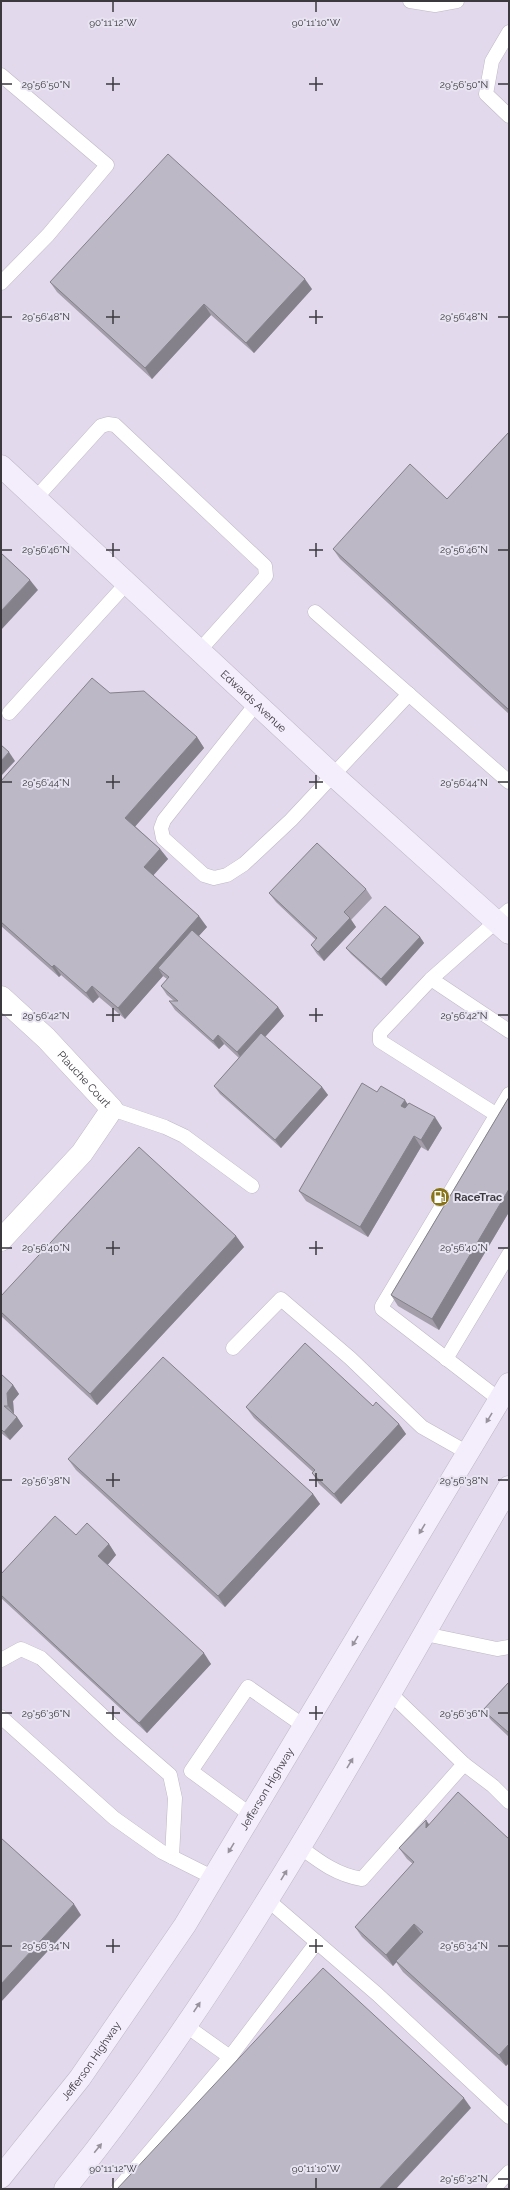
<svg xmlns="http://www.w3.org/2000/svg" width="510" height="2190" viewBox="0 0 510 2190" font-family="Raleway,sans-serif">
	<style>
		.built { fill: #e2d9ed }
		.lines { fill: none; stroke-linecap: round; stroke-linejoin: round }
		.lane-casing { stroke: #beb8c5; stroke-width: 15 }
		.street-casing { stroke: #beb8c5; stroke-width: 23 }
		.secondary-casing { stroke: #beb8c5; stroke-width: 23 }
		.lane { stroke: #fff; stroke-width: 14 }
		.street { stroke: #fff; stroke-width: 22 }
		.secondary { stroke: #f4edfc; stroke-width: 22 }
		.wall { fill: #a39ea9 }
		.shaded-wall { fill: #84818a }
		.building { fill: #bdb8c5; stroke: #84818a }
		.oneway { fill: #98929d }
		.ticks { fill: none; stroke: #3b383e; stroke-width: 1.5 }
		.labels { text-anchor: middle; stroke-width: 4; stroke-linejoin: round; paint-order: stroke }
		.street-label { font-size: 11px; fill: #3b383e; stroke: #e9e4f1 }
		.poi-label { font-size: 11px; font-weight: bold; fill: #3b383e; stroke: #e9e4f1; text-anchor: start }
		.ticks-label { font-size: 10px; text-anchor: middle; fill: #3b383e; stroke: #e9e4f1; stroke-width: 4; stroke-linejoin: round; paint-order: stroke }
	</style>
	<rect width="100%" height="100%" fill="#e9e4f1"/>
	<!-- built -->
	<rect class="built" x="1" y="1" width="508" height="2188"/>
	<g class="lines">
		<defs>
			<g id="lane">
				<polyline points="410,1 435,5 457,1"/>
				<polyline points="509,32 492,61 486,94 509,116"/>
				<polyline points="1,75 107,165 48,235 1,283"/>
				<polyline points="35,499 101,426 108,424 115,425 265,566 266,576 199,651"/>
				<polyline points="315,612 509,782"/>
				<polyline points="256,704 164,820 161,828 163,838 204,875 214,878 227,875 244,864 291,820 409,694"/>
				<polyline points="9,713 126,584"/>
				<polyline points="509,910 431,979 509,1031"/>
				<polyline points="431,979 380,1033 380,1041 497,1115"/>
				<polyline points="112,1109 165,1127 184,1136 252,1186"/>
				<polyline points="233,1348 281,1299 350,1358 422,1427 468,1453"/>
				<polyline points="446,1359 509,1254"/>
				<polyline points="500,1400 382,1309 382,1306 509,1094"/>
				<polyline points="425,1634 497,1649 509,1647"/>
				<polyline points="1,1660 21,1649 41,1658 118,1730 170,1775 175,1798 172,1857"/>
				<polyline points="391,1694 464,1764 493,1786 509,1802"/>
				<polyline points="1,1717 114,1818 162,1852 214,1878"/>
				<polyline points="251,1815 191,1771 248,1687 304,1726"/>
				<path d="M 300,1847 C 320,1862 337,1875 362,1879 L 464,1764"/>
				<polyline points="269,1901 377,1994 509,2117"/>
				<polyline points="185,2025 230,2057"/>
				<polyline points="118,2189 230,2057 317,1942"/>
				<polyline points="493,2189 509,2172"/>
			</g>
			<g id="street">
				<path id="s1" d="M 1,997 L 46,1038 L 112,1109 L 82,1153 L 1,1240"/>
			</g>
			<g id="secondary">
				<path id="s2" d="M 1,466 L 333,775 L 509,933"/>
				<path id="s3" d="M 1,2177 L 80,2078 L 185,1925 L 509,1384"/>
				<path d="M 65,2189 C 240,1973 369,1726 509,1487"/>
			</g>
		</defs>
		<!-- lane casing -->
		<use href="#lane" class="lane-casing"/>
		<!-- street casing -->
		<use href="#street" class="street-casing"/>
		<!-- secondary casing -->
		<use href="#secondary" class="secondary-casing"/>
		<!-- lane -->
		<use href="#lane" class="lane"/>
		<!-- street -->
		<use href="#street" class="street"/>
		<!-- secondary -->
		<use href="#secondary" class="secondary"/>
	</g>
	<!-- wall -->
	<g class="wall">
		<polygon points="50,282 312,289 254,353 211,315 152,379 57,292"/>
		<polygon points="509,432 509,714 340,559 333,549 447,499"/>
		<polygon points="110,693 197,737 204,748 135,826 160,849 168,859 153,875 207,927 198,936 278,1007 284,1016 265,1037 322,1087 328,1095 281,1148 220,1094 214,1086 239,1058 224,1044 219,1049 175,1010 169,1001 174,1001 167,995 161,986 167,979 163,976 125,1019 99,997 93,1003 61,975 59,977 1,926 1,781"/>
		<polygon points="366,889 372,898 351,920 356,927 324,961 317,954 311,945 316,940 276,902 269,893"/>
		<polygon points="420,937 424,943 386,986 351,954 346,948"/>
		<polygon points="377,1092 408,1104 442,1128 428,1151 421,1147 368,1237 306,1201 299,1191"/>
		<polygon points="509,1097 509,1212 439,1330 398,1306 391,1295"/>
		<polygon points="236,1236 244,1247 97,1405 1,1316 1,1296"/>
		<polygon points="1,1374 13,1385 19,1394 13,1401 14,1414 17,1417 23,1426 10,1440 1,1433"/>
		<polygon points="373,1406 399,1424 406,1434 341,1504 319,1484 312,1473 313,1472 254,1418 246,1407"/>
		<polygon points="68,1459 313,1494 320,1504 225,1607 76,1470"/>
		<polygon points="76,1535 109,1544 116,1555 107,1565 211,1664 147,1733 1,1598 1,1574"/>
		<polygon points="509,1682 509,1737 491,1720 483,1710"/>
		<polygon points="429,1824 509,1839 509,2063 506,2066 403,1972 396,1962 393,1966 362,1937 355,1927 413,1864 407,1859 399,1848"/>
	</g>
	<!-- shaded-wall -->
	<g class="shaded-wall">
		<polygon points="305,279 312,289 254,353 246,343"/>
		<polygon points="204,304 211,315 152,379 145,368"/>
		<polygon points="30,580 38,590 1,630 1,611"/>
		<polygon points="197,737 204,748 133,829 125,818"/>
		<polygon points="9,752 15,761 1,776 1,761"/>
		<polygon points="160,849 168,859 151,878 144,867"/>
		<polygon points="199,916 207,927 165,974 158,968 163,976 125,1019 118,1008"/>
		<polygon points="350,918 356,927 324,961 318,952"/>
		<polygon points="420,937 424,943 386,986 381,979"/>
		<polygon points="54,965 61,975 59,977 52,967"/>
		<polygon points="92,986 99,997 93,1003 86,993"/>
		<polygon points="278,1007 284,1016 243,1061 237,1052"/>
		<polygon points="218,1035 224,1044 219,1049 213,1041"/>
		<polygon points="322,1087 328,1095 281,1148 275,1140"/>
		<polygon points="405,1100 412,1111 409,1116 401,1106"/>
		<polygon points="435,1117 442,1128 428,1151 421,1140"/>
		<polygon points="414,1136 421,1147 368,1237 360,1227"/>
		<polygon points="509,1189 509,1212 439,1330 432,1319"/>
		<polygon points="236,1236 244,1247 97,1405 90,1394"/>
		<polygon points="13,1385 19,1394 13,1401 14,1414 8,1406 7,1393"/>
		<polygon points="17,1417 23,1426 10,1440 4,1432"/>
		<polygon points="399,1424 406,1434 341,1504 334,1494"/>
		<polygon points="313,1494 320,1504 225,1607 218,1596"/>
		<polygon points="109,1544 116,1555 106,1567 98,1556"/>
		<polygon points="204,1653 211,1664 147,1733 139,1723"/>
		<polygon points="426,1820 433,1830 426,1828"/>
		<polygon points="74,1904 81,1915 1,2002 1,1984"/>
		<polygon points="414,1924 422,1935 393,1966 386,1955"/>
		<polygon points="509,2044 509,2063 506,2066 499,2055"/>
		<polygon points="464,2098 471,2108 396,2189 379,2189"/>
	</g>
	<!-- building -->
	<g class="building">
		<polygon points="168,154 305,279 246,343 204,304 145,368 50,282"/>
		<polygon points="509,432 509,710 333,549 410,464 447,499"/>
		<polygon points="1,553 30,580 1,611"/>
		<polygon points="92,678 110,693 144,691 197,737 125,818 160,849 144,867 199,916 118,1008 92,986 86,993 54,965 52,967 1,922 1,781"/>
		<polygon points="1,745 9,752 1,761"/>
		<polygon points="317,843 366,889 344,912 350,918 318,952 311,945 317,938 269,893"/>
		<polygon points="385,906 420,937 381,979 346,948"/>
		<polygon points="192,930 278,1007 237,1052 218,1035 213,1041 169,1001 178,1001 161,986 169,977 158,968"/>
		<polygon points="261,1033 322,1087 275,1140 214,1086"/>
		<polygon points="362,1083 377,1092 381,1086 405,1100 401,1106 405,1108 409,1103 435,1117 421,1140 414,1136 360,1227 299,1191"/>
		<polygon points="509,1097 509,1189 432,1319 391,1295"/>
		<polygon points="139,1147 236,1236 90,1394 1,1312 1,1296"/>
		<polygon points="305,1343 373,1406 376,1402 399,1424 334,1494 312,1473 315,1470 246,1407"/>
		<polygon points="163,1357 313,1494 218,1596 68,1459"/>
		<polygon points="1,1374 13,1385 7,1393 8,1406 4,1406 17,1417 4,1432 1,1429"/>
		<polygon points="55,1516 76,1535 87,1523 109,1544 98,1556 204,1653 139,1723 1,1595 1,1574"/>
		<polygon points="509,1682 509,1733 483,1710"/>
		<polygon points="458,1792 509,1839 509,2044 499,2055 396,1961 423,1932 414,1924 386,1955 355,1927 414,1862 399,1848 426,1820 426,1828"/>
		<polygon points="1,1838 74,1904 1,1984"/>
		<polygon points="323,1968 464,2098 379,2189 117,2189"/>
	</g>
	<!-- one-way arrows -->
	<defs><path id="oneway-solid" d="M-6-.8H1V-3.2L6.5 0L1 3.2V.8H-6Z"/></defs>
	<g class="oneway">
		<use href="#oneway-solid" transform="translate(489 1418) rotate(121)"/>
		<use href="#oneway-solid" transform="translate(422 1529) rotate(121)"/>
		<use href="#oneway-solid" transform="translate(355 1641) rotate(121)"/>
		<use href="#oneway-solid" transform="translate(350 1763) rotate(-59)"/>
		<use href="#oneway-solid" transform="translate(231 1848) rotate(121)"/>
		<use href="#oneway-solid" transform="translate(284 1875) rotate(-59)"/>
		<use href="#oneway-solid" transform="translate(197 2007) rotate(-56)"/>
		<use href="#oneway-solid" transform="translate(98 2148) rotate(-51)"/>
	</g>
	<!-- ticks -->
	<path class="ticks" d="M 113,2 L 113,12M 316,2 L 316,12M 113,77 L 113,91M 316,77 L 316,91M 2,84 L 12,84M 106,84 L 120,84M 309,84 L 323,84M 498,84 L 508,84M 113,310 L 113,324M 316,310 L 316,324M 2,317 L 12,317M 106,317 L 120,317M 309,317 L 323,317M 498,317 L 508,317M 113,543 L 113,557M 316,543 L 316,557M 2,550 L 12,550M 106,550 L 120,550M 309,550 L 323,550M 498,550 L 508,550M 113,775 L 113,789M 316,775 L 316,789M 2,782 L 12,782M 106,782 L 120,782M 309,782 L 323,782M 498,782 L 508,782M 113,1008 L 113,1022M 316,1008 L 316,1022M 2,1015 L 12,1015M 106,1015 L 120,1015M 309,1015 L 323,1015M 498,1015 L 508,1015M 113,1241 L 113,1255M 316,1241 L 316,1255M 2,1248 L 12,1248M 106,1248 L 120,1248M 309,1248 L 323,1248M 498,1248 L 508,1248M 113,1473 L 113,1487M 316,1473 L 316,1487M 2,1480 L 12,1480M 106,1480 L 120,1480M 309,1480 L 323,1480M 498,1480 L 508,1480M 113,1706 L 113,1720M 316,1706 L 316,1720M 2,1713 L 12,1713M 106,1713 L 120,1713M 309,1713 L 323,1713M 498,1713 L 508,1713M 113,1939 L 113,1953M 316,1939 L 316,1953M 2,1946 L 12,1946M 106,1946 L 120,1946M 309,1946 L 323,1946M 498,1946 L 508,1946M 113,2178 L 113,2188M 316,2178 L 316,2188M 498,2179 L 508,2179"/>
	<!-- icons -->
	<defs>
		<symbol id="fuel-disc" viewBox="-11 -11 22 22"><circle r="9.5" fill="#887316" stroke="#e9e4f1"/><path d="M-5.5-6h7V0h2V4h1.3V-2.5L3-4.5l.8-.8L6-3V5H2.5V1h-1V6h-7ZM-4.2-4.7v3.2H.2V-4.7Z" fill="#fff"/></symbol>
	</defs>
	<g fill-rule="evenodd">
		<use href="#fuel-disc" x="429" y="1186" width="22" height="22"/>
	</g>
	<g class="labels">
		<!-- street labels -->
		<g class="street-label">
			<text dy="4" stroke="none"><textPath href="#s2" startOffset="345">Edwards Avenue</textPath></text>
			<text dy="4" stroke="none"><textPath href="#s1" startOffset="117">Plauche Court</textPath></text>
			<text dy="4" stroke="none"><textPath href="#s3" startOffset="471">Jefferson Highway</textPath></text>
			<text dy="4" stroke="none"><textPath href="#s3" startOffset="147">Jefferson Highway</textPath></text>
		</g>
		<!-- poi labels -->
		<g class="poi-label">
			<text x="454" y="1201">RaceTrac</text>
		</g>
	</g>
	<g class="ticks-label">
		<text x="113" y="26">90°11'12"W</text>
		<text x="316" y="26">90°11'10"W</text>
		<text x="46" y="88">29°56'50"N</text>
		<text x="464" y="88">29°56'50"N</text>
		<text x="46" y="320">29°56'48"N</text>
		<text x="464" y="320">29°56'48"N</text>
		<text x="46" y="553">29°56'46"N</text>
		<text x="464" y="553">29°56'46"N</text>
		<text x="46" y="786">29°56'44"N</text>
		<text x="464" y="786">29°56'44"N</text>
		<text x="46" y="1019">29°56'42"N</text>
		<text x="464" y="1019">29°56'42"N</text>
		<text x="46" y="1251">29°56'40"N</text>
		<text x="464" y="1251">29°56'40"N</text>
		<text x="46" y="1484">29°56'38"N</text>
		<text x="464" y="1484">29°56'38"N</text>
		<text x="46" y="1717">29°56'36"N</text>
		<text x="464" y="1717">29°56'36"N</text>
		<text x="46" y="1949">29°56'34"N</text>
		<text x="464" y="1949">29°56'34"N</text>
		<text x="113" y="2172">90°11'12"W</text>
		<text x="316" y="2172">90°11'10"W</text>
		<text x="464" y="2182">29°56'32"N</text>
	</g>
	<!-- border -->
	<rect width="510" height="2190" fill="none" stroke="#3b383e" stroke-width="4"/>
</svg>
